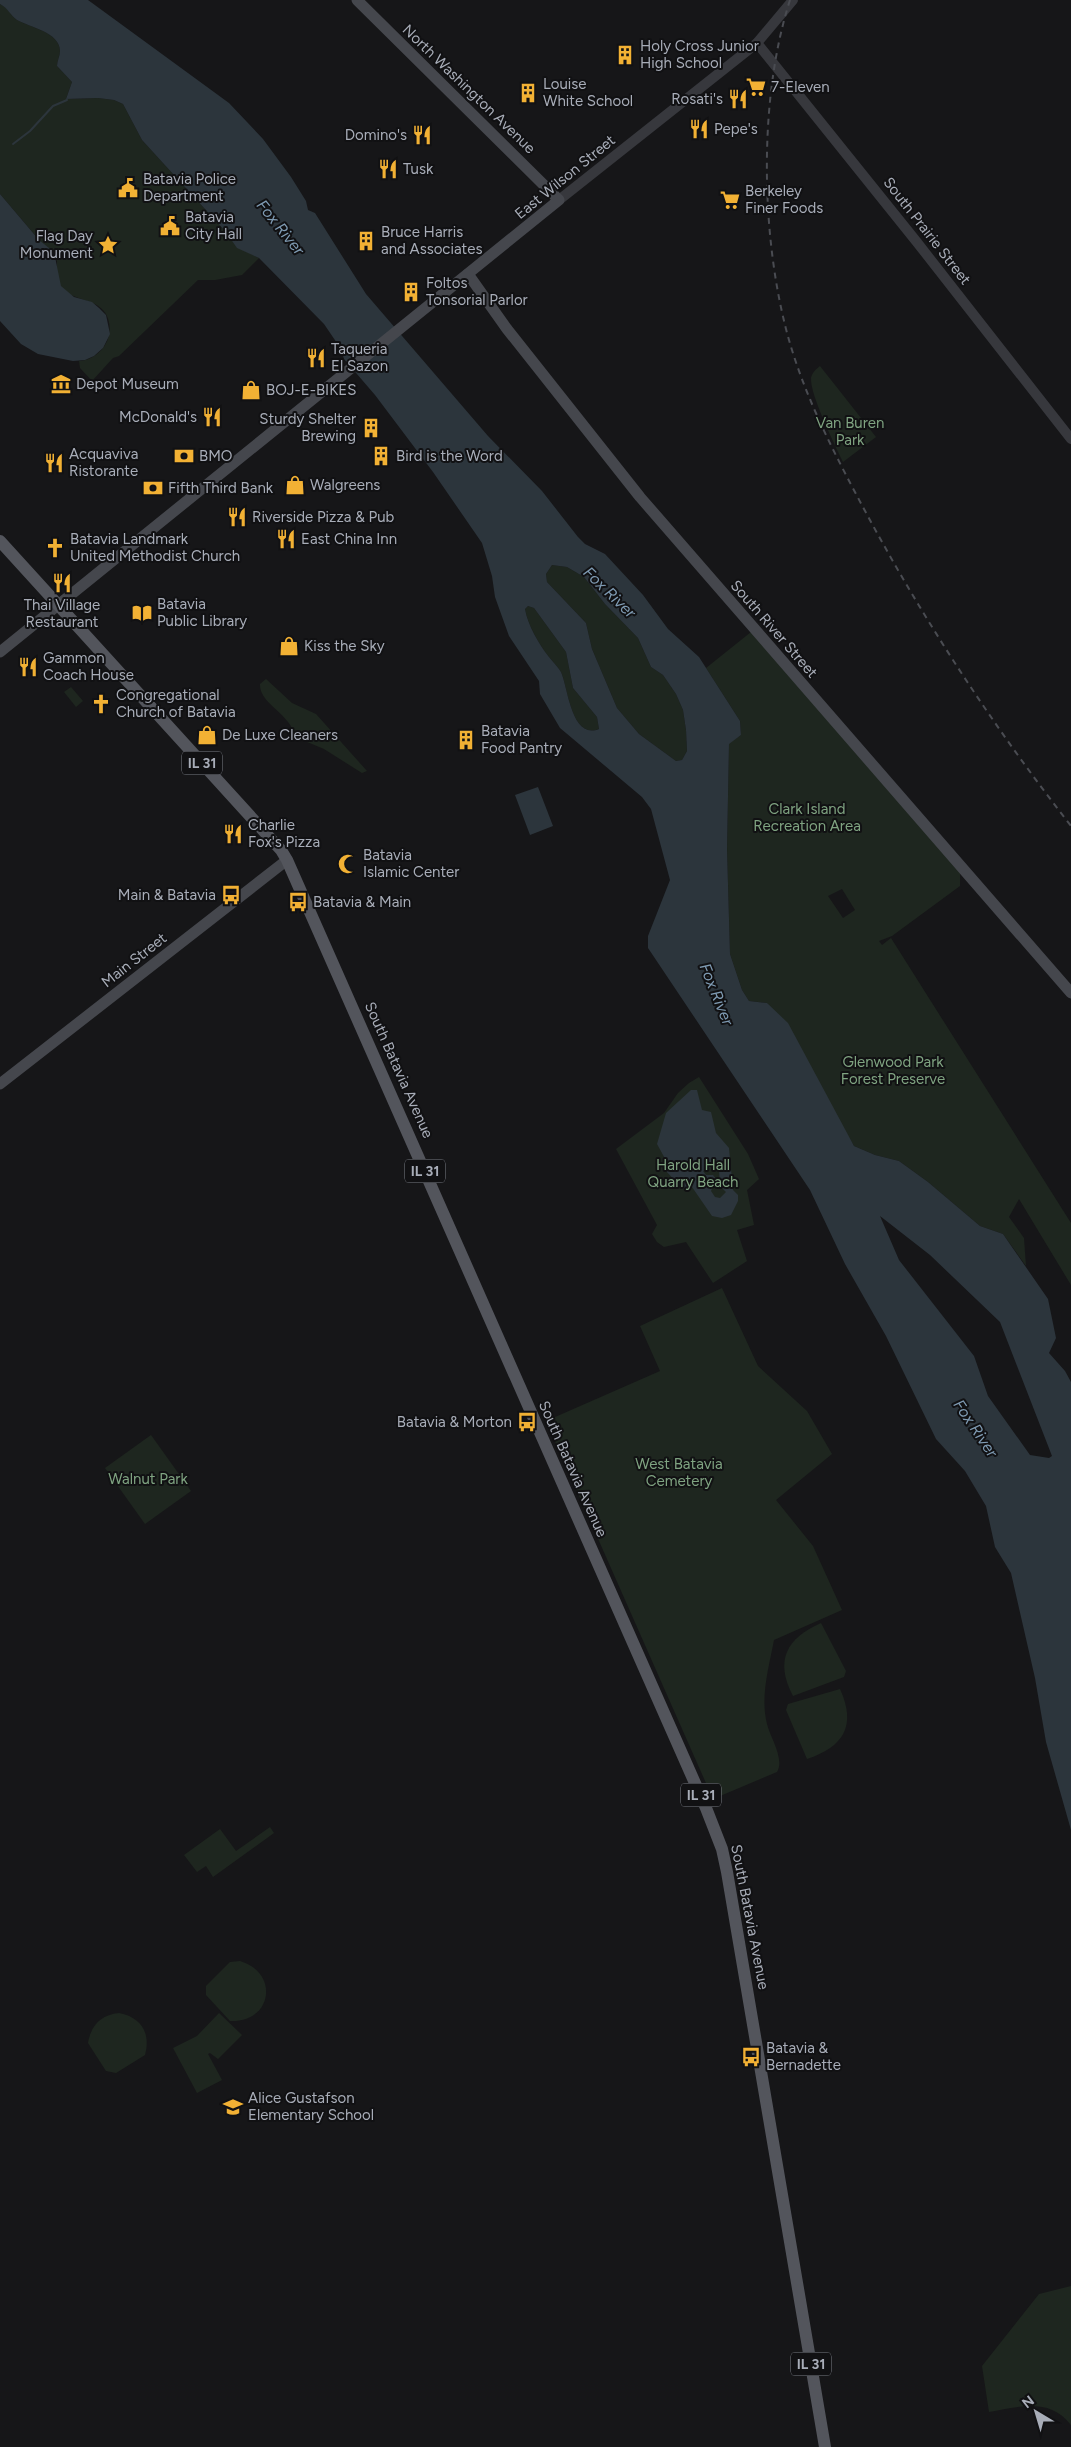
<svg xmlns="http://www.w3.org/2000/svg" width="1071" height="2447" viewBox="0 0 1071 2447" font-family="Figtree,sans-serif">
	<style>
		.green { fill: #1e261f; fill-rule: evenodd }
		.water { fill: #2c353c; fill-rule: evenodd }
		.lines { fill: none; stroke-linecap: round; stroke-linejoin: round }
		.stream { stroke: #2c353c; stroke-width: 2 }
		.tertiary { stroke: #37383d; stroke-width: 10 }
		.secondary { stroke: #45474d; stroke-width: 11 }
		.primary { stroke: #53555c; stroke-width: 12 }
		.rail { stroke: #4a4c52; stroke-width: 2; stroke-dasharray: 6 5; stroke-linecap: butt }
		.labels { text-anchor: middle; stroke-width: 4; stroke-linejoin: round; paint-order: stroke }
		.shield { fill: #111113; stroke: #7b7e86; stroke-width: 1 }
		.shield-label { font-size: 14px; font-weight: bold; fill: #a8adb8 }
		.poi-label { font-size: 15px; fill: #a8adb8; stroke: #111113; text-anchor: start }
		.street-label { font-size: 15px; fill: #a8adb8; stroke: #111113 }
		.park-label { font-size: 15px; fill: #7fa381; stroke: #111113 }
		.water-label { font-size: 16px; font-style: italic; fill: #7f9bb3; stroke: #111113 }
	</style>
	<rect width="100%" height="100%" fill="#161618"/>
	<!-- green -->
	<g class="green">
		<path d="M 0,4 C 9,8 10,15 17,20 C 29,27 60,32 60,51 C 60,56 57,61 57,66 L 72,82 L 66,99 L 98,98 L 114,100 L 123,104 L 142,140 L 225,231 L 237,247 L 259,258 L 242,275 L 215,280 L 198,280 L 119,356 L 113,358 L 92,381 L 80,368 L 79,361 C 101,359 116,337 107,316 C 99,298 74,302 62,288 C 56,280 57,270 57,261 L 0,194 Z"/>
		<path d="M 820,366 L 876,437 L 843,462 C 835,445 810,395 811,378 C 812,373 816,369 820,366 Z"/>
		<polygon points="552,565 567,567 584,577 605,604 638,638 651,667 663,675 676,694 683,710 686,730 687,751 682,760 676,761 639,734 617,708 592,649 586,623 547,582 546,574"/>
		<path d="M 528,606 L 534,608 L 566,652 L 573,688 L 597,717 L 599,729 C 571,740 568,687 561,672 C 558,667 553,662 549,657 C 539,644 528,626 525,609 Z"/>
		<path d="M 751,632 L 960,872 L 960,886 L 892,936 L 879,941 L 882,945 L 891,938 L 1071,1223 L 1071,1285 L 1019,1199 L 1009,1217 L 1024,1238 L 1026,1266 L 1003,1234 L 980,1226 L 928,1182 L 899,1161 L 875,1155 L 854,1146 L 767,1003 L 749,1001 L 742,990 L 730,954 L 727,849 L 729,743 L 741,735 L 740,721 L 706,668 ZM 842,889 L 855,910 L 843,918 L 828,896 Z"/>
		<path d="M 266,679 L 292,703 L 316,714 L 367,771 L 362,773 L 324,749 L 295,737 C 292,714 259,704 260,684 Z"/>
		<polygon points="71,687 83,701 76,707 64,692"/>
		<polygon points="699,1077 748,1154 759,1179 747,1190 754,1225 737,1230 747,1261 713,1283 686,1242 664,1247 657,1242 652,1234 657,1225 616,1149 664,1113 678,1093 689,1083"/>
		<path d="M 722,1288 L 758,1366 L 807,1411 L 832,1454 L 776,1500 L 813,1546 L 842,1610 L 774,1640 C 769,1667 760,1697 767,1724 C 770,1737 785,1759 777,1772 L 713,1799 L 546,1421 L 660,1371 L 640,1326 Z"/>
		<polygon points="151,1435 191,1491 145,1524 105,1468"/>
		<path d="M 821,1623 L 846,1671 L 844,1677 L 793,1696 C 774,1660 787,1638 821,1623 Z"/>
		<path d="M 840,1689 C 857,1726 843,1747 807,1759 L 786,1710 L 788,1704 Z"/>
		<polygon points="270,1827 274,1833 213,1877 206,1866 197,1872 184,1855 220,1829 236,1851"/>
		<path d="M 240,1961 C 280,1973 272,2023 230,2021 L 206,1995 L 206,1986 L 230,1962 Z"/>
		<path d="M 119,2013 C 141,2017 151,2033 145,2055 L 116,2073 L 106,2071 L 88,2043 C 91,2025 101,2015 119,2013 Z"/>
		<polygon points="219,2013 242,2035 218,2059 210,2053 208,2054 222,2080 197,2093 173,2048 197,2036"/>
		<path d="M 1071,2286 L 1071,2425 C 1049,2397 1019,2407 989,2412 L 982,2366 L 1039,2294 Z"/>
	</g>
	<!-- water -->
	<g class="water">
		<path d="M 0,0 L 88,0 L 229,103 L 263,139 L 291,177 L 306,201 L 308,210 L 315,213 L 366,294 L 488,436 L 542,491 L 578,537 L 585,544 L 605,554 L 643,595 L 668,629 L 699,657 L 740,721 L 741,735 L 729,744 L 727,849 L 730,954 L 742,990 L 749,1001 L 767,1003 L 788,1023 L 854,1146 L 875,1155 L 899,1161 L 928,1182 L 980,1226 L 1003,1234 L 1048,1299 L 1056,1338 L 1049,1353 L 1065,1371 L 1071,1382 L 1071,1830 L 1046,1742 L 1035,1678 L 1011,1573 L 995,1547 L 986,1506 L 965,1471 L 936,1439 L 886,1336 L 845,1264 L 810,1190 L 648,948 L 648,936 L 670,880 L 651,809 L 642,797 L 560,728 L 540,694 L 539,681 L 509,636 L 495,597 L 492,576 L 482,543 L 433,472 L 375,395 L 344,359 L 341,349 L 324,324 L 259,258 L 237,248 L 225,231 L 142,140 L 123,104 L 114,100 L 98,98 L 66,99 L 72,82 L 57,66 C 57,61 60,56 60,51 C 60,32 29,27 17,20 C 10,15 8,8 0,4 ZM 552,565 L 567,567 L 584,577 L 605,604 L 638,638 L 651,667 L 663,675 L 676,694 L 683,710 L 686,730 L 687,751 L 682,760 L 676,761 L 639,734 L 617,708 L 592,649 L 586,623 L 547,582 L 546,574 ZM 528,606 L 534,608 L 566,652 L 573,688 L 597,717 L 599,729 C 571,740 568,687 561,672 C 558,667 553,662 549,657 C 539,644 528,626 525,609 ZM 880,1216 L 930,1255 L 1000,1322 L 1052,1456 L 1049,1458 L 1030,1455 L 988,1396 L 974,1356 L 899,1260 Z"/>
		<polygon points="0,194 39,240 54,252 61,286 74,297 92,302 99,308 106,315 110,334 103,348 94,356 85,360 73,361 38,354 21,344 0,321"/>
		<polygon points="538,787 553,826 530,835 515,795"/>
		<path d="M 691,1090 L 697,1090 L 702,1110 L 711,1112 L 716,1133 L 729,1148 L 733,1190 L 738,1195 L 738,1201 L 731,1215 L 722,1218 L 712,1216 L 692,1187 L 683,1189 L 665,1170 L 668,1164 L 657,1144 L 666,1113 ZM 721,1162 L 724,1167 L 719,1170 L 720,1186 L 726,1192 L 720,1198 L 715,1197 L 711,1191 L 716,1179 L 713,1175 L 706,1175 L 703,1171 Z"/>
	</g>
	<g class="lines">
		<!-- stream -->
		<polyline class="stream" points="13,144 30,131 53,106 67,100"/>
		<!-- tertiary -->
		<g class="tertiary">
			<polyline points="757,43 916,241 1071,439"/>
			<polyline points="559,200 757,43 793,0"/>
		</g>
		<!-- secondary -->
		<g class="secondary">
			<polyline points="468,274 507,329 640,497 1071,993"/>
			<polyline points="0,652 559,200 357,0"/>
			<polyline points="0,1084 287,860"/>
		</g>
		<!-- primary -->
		<polyline class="primary" points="0,541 281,850 287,860 706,1808 722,1849 727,1872 825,2447"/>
		<!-- rail -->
		<path class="rail" d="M 790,0 C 759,96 761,228 785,325 C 801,390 833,451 864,509 C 924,621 993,726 1071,826"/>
	</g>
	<!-- icons -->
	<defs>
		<symbol id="building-bare" viewBox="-9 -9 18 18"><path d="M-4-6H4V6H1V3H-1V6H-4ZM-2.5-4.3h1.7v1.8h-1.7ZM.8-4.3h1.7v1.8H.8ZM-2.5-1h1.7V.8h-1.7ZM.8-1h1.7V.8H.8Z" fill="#f2b134" stroke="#111113" stroke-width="2.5" paint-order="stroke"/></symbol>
		<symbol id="supermarket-bare" viewBox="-9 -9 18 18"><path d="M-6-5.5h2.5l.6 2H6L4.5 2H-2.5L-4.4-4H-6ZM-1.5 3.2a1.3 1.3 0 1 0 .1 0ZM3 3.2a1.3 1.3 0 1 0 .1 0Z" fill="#f2b134" stroke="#111113" stroke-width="2.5" paint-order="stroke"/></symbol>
		<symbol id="restaurant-bare" viewBox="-9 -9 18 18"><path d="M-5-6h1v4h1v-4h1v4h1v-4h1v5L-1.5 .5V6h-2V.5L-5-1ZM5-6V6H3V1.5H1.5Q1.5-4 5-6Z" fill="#f2b134" stroke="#111113" stroke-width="2.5" paint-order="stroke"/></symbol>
		<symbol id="civic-bare" viewBox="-9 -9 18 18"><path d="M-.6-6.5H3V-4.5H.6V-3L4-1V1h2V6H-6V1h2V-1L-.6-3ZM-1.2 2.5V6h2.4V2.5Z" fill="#f2b134" stroke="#111113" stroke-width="2.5" paint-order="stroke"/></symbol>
		<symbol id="sight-bare" viewBox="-9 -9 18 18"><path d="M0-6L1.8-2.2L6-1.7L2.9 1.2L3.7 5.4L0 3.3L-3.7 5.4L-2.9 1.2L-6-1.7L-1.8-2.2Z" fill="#f2b134" stroke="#111113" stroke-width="2.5" paint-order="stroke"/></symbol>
		<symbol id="museum-bare" viewBox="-9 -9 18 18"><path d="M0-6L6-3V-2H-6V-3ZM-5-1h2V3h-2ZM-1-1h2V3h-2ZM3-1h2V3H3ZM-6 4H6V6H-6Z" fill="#f2b134" stroke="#111113" stroke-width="2.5" paint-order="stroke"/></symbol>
		<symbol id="shop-bare" viewBox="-9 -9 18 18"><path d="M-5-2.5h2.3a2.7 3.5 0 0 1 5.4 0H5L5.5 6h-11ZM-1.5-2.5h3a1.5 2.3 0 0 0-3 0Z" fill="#f2b134" stroke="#111113" stroke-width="2.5" paint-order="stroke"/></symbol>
		<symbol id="bank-bare" viewBox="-9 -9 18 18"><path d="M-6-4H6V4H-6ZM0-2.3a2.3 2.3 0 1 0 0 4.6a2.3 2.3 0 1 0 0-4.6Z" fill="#f2b134" stroke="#111113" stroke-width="2.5" paint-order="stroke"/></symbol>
		<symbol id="church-bare" viewBox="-9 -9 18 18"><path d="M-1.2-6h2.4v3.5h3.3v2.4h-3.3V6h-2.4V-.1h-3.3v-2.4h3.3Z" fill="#f2b134" stroke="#111113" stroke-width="2.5" paint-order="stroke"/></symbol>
		<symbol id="library-bare" viewBox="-9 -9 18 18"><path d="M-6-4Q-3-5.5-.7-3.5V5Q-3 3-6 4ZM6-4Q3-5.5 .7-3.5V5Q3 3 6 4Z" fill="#f2b134" stroke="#111113" stroke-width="2.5" paint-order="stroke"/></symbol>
		<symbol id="mosque-bare" viewBox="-9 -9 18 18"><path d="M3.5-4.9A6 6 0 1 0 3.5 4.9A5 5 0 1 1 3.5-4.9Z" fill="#f2b134" stroke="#111113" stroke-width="2.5" paint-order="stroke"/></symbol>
		<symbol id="bus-bare" viewBox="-9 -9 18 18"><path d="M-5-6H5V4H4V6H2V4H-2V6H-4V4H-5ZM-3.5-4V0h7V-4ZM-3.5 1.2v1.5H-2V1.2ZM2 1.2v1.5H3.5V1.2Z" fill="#f2b134" stroke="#111113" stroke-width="2.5" paint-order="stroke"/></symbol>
		<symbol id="school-bare" viewBox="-9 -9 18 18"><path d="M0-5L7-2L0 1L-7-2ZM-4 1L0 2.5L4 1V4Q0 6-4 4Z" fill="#f2b134" stroke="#111113" stroke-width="2.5" paint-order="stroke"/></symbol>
	</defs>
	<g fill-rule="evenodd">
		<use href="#building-bare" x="611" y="41" width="28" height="28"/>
		<use href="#supermarket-bare" x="742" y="73" width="28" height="28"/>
		<use href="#building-bare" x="514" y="79" width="28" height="28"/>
		<use href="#restaurant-bare" x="724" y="85" width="28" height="28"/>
		<use href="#restaurant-bare" x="685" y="115" width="28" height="28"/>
		<use href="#restaurant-bare" x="408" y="121" width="28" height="28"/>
		<use href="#restaurant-bare" x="374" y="155" width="28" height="28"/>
		<use href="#civic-bare" x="114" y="174" width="28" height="28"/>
		<use href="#supermarket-bare" x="716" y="186" width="28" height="28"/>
		<use href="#civic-bare" x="156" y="212" width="28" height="28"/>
		<use href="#building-bare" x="352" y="227" width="28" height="28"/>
		<use href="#sight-bare" x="94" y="231" width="28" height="28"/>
		<use href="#building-bare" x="397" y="278" width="28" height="28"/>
		<use href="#restaurant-bare" x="302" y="344" width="28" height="28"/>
		<use href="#museum-bare" x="47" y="370" width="28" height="28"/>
		<use href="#shop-bare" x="237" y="376" width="28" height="28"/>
		<use href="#restaurant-bare" x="198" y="403" width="28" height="28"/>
		<use href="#building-bare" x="357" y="414" width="28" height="28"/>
		<use href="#bank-bare" x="170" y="442" width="28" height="28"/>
		<use href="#building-bare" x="367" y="442" width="28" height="28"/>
		<use href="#restaurant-bare" x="40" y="449" width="28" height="28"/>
		<use href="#shop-bare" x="281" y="471" width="28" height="28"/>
		<use href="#bank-bare" x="139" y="474" width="28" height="28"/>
		<use href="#restaurant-bare" x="223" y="503" width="28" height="28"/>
		<use href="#restaurant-bare" x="272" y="525" width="28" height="28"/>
		<use href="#church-bare" x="41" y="534" width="28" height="28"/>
		<use href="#restaurant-bare" x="48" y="569" width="28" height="28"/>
		<use href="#library-bare" x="128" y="599" width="28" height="28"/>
		<use href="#shop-bare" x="275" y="632" width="28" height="28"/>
		<use href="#restaurant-bare" x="14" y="653" width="28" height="28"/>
		<use href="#church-bare" x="87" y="690" width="28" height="28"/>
		<use href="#shop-bare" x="193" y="721" width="28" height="28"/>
		<use href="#building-bare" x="452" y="726" width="28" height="28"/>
		<use href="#restaurant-bare" x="219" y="820" width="28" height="28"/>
		<use href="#mosque-bare" x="334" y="850" width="28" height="28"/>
		<use href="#bus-bare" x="217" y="881" width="28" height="28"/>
		<use href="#bus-bare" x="284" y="888" width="28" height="28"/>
		<use href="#bus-bare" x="513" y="1408" width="28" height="28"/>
		<use href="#bus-bare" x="737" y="2043" width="28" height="28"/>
		<use href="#school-bare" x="219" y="2093" width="28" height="28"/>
	</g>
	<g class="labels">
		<!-- shield labels -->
		<g class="shield">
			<rect x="182" y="751.5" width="40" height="23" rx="4"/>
			<rect x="405" y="1159.5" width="40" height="23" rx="4"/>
			<rect x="681" y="1783.5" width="40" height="23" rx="4"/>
			<rect x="791" y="2352.5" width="40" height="23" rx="4"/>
		</g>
		<g class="shield-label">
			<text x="202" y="768">IL 31</text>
			<text x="425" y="1176">IL 31</text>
			<text x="701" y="1800">IL 31</text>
			<text x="811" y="2369">IL 31</text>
		</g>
		<!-- poi labels -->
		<g class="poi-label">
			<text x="640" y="51">Holy Cross Junior<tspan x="640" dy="17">High School</tspan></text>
			<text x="543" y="89">Louise<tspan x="543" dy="17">White School</tspan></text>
			<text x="771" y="92">7-Eleven</text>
			<text x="723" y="104" text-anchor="end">Rosati's</text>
			<text x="714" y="134">Pepe's</text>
			<text x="407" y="140" text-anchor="end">Domino's</text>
			<text x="403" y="174">Tusk</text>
			<text x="143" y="184">Batavia Police<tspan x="143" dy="17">Department</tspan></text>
			<text x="745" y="196">Berkeley<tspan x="745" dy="17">Finer Foods</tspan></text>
			<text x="185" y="222">Batavia<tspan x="185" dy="17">City Hall</tspan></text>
			<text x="381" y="237">Bruce Harris<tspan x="381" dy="17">and Associates</tspan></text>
			<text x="93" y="241" text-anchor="end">Flag Day<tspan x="93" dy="17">Monument</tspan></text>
			<text x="426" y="288">Foltos<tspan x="426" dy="17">Tonsorial Parlor</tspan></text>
			<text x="331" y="354">Taqueria<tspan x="331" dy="17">El Sazon</tspan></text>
			<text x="76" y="389">Depot Museum</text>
			<text x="266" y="395">BOJ-E-BIKES</text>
			<text x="197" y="422" text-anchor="end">McDonald's</text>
			<text x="356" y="424" text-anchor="end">Sturdy Shelter<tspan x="356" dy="17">Brewing</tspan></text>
			<text x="69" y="459">Acquaviva<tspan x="69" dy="17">Ristorante</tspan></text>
			<text x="199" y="461">BMO</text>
			<text x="396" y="461">Bird is the Word</text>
			<text x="310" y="490">Walgreens</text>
			<text x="168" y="493">Fifth Third Bank</text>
			<text x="252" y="522">Riverside Pizza &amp; Pub</text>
			<text x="70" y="544">Batavia Landmark<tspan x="70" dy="17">United Methodist Church</tspan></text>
			<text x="301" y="544">East China Inn</text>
			<text x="157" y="609">Batavia<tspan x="157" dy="17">Public Library</tspan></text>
			<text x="62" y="610" text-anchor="middle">Thai Village<tspan x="62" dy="17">Restaurant</tspan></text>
			<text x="304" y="651">Kiss the Sky</text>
			<text x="43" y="663">Gammon<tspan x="43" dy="17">Coach House</tspan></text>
			<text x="116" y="700">Congregational<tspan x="116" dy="17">Church of Batavia</tspan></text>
			<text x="481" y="736">Batavia<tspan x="481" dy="17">Food Pantry</tspan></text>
			<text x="222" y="740">De Luxe Cleaners</text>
			<text x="248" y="830">Charlie<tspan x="248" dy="17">Fox's Pizza</tspan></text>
			<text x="363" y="860">Batavia<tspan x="363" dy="17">Islamic Center</tspan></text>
			<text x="216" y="900" text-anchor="end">Main &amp; Batavia</text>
			<text x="313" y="907">Batavia &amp; Main</text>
			<text x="512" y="1427" text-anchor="end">Batavia &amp; Morton</text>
			<text x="766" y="2053">Batavia &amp;<tspan x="766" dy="17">Bernadette</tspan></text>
			<text x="248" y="2103">Alice Gustafson<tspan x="248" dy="17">Elementary School</tspan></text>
		</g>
		<!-- street labels -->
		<g class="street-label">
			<text transform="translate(469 89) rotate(44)" y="5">North Washington Avenue</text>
			<text transform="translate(565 177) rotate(-39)" y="5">East Wilson Street</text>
			<text transform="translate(927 231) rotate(52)" y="5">South Prairie Street</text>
			<text transform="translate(774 629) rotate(49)" y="5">South River Street</text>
			<text transform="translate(134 960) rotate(-38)" y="5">Main Street</text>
			<text transform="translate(399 1070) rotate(66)" y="5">South Batavia Avenue</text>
			<text transform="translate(573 1469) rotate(66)" y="5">South Batavia Avenue</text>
			<text transform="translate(750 1917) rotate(79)" y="5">South Batavia Avenue</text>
		</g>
		<!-- park labels -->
		<g class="park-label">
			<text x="850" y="428">Van Buren<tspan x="850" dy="17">Park</tspan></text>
			<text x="807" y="814">Clark Island<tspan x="807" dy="17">Recreation Area</tspan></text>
			<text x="893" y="1067">Glenwood Park<tspan x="893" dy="17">Forest Preserve</tspan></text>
			<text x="693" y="1170">Harold Hall<tspan x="693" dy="17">Quarry Beach</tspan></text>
			<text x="679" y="1469">West Batavia<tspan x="679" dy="17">Cemetery</tspan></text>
			<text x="148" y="1484">Walnut Park</text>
		</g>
		<!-- water labels -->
		<g class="water-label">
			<text transform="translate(281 227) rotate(51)" y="6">Fox River</text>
			<text transform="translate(610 592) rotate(44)" y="6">Fox River</text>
			<text transform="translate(717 994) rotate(68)" y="6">Fox River</text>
			<text transform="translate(976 1428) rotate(56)" y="6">Fox River</text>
		</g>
	</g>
	<!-- north arrow -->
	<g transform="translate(1036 2412) rotate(322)" stroke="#111113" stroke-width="4" paint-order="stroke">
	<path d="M0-4L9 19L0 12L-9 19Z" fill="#a8adb8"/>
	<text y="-8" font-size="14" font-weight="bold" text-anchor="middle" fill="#a8adb8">N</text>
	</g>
</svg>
